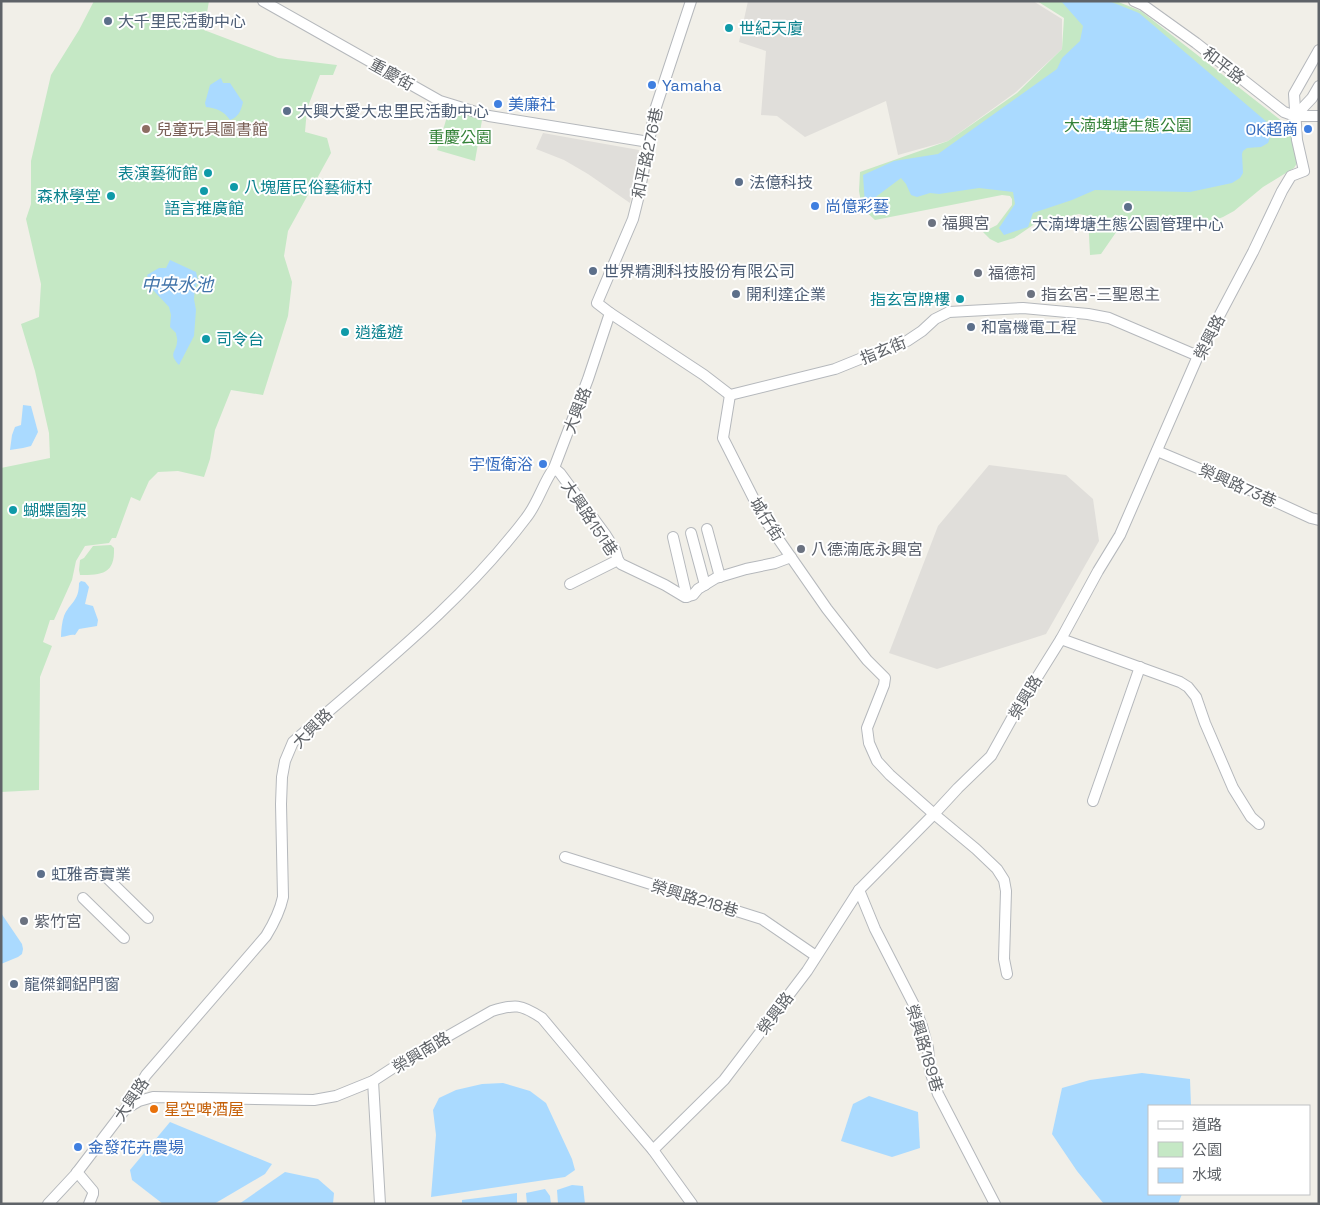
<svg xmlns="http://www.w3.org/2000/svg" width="1320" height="1205" viewBox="0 0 1320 1205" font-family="'Space Grotesk','Noto Sans TC',sans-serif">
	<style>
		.industrial { fill: #e0deda }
		.green { fill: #c5e8c5 }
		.water { fill: #aadaff }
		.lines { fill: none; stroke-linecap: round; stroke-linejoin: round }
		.minor-casing { stroke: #b5b8bc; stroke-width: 12 }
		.minor { stroke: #fff; stroke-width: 10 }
		.service-dot { fill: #5c6f8a; stroke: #fff; stroke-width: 2 }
		.culture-dot { fill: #0f9aa8; stroke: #fff; stroke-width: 2 }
		.shop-dot { fill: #3f7fe0; stroke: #fff; stroke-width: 2 }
		.education-dot { fill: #8d6e63; stroke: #fff; stroke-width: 2 }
		.worship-dot { fill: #6b7280; stroke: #fff; stroke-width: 2 }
		.food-dot { fill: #e8710a; stroke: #fff; stroke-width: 2 }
		.labels { text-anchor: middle; stroke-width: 4; stroke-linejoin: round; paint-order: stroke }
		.service-label { font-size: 16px; fill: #4e5e75; stroke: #fff; text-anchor: start }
		.culture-label { font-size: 16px; fill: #0d838f; stroke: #fff; text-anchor: start }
		.street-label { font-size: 16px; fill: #5f6368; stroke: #fff }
		.shop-label { font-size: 16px; fill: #366cbe; stroke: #fff; text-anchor: start }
		.park-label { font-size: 16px; fill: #348238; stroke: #fff }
		.education-label { font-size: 16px; fill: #785e54; stroke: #fff; text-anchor: start }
		.worship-label { font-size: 16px; fill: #5b616d; stroke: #fff; text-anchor: start }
		.food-label { font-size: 16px; fill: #c56008; stroke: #fff; text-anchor: start }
		.water-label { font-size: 18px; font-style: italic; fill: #4174aa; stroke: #fff }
	</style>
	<rect width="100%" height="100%" fill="#f1efe8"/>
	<!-- industrial -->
	<g class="industrial">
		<polygon points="748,1 1033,1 1062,19 1062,49 1016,92 948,141 898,155 886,101 805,137 777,116 761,115 766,51 739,42"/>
		<polygon points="543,133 639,150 630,203 588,174 564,160 536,149"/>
		<polygon points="989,465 1066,475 1093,499 1099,541 1046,634 937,669 889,653 938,526"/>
	</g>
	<!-- green -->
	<g class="green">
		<polygon points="94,1 209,1 204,30 278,58 337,65 333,75 320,75 307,109 305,132 327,138 331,153 288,231 284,256 292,282 288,316 263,395 231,390 215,430 210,459 204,477 178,471 158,472 149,481 140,501 131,497 116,538 112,538 109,543 85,546 76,561 72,580 54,620 50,620 43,642 52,646 40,677 39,790 1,792 1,468 50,458 49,433 35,371 21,324 39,317 41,284 26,219 31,204 31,161 51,75 79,30"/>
		<polygon points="1037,1 1116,1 1141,11 1287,125 1293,133 1299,160 1294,168 1263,187 1234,211 1223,217 1200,226 1168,227 1161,232 1151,232 1126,225 1119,228 1101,254 1090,255 1088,216 1079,214 1036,223 1014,238 998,243 990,239 983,232 997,225 1012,205 1012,199 1010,196 1002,195 875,220 862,208 859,191 860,172 948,141 1017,93 1062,49 1064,18"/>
		<polygon points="449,110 482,120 475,161 437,150"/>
		<path d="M 111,545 L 114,548 C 115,574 102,575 80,575 L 79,570 L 80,560 L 84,558 L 93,546 Z"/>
	</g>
	<!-- water -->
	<g class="water">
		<path d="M 1061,1 L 1109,1 L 1139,13 L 1268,123 C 1271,131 1271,136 1268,143 L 1261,147 L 1247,148 L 1243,151 L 1242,154 L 1243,173 L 1240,178 L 1232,183 L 1190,192 L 1095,190 L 1072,200 L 1033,213 L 1028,227 L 1004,235 L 999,228 L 1015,204 L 1013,192 L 979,188 L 939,194 L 930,193 L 917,197 L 911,195 L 906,184 L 901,178 L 865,205 L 863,175 L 894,161 L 938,154 L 1057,69 L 1062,58 L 1080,41 L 1083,26 Z"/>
		<path d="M 221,78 L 223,83 L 230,83 L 240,98 L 243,102 C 241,110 239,117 230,120 C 224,111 216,108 206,107 L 205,103 L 210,85 Z"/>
		<path d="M 170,260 L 196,272 L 198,280 L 195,289 L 194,299 L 196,310 L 194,336 L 179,365 C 168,353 176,353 177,342 C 178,339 176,336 176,333 L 170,327 L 171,315 L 169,307 L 153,290 L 147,275 L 159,268 L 166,268 Z"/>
		<polygon points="23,405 31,406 38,432 31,446 23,448 10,450 12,435 15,427 21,425"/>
		<path d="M 81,581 L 85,582 L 89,587 L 85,604 L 93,606 L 98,620 L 97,626 L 79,629 L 75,635 C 70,634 67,637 61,637 C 61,630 62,622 64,616 C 70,602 79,602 79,583 Z"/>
		<polygon points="1,913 22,944 23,949 22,954 18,957 1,964"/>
		<polygon points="1142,1073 1190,1079 1191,1106 1149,1106 1149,1194 1182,1194 1178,1204 1104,1204 1077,1171 1052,1134 1062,1088 1090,1080"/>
		<polygon points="503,1083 530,1091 546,1103 572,1159 575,1170 565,1177 431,1197 436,1135 433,1110 439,1098 456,1090 482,1084"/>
		<polygon points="869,1096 918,1112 920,1148 892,1157 841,1141 853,1104"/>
		<polygon points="170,1122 272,1164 265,1174 214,1204 163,1204 132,1180 130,1170"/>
		<polygon points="285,1172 318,1179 334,1193 333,1204 239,1204"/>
		<polygon points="572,1185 583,1186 585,1204 558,1204 557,1190"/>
		<polygon points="545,1189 550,1196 551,1204 527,1204 526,1193"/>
		<polygon points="517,1193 517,1204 462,1204 462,1200"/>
	</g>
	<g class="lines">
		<defs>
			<g id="minor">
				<polyline points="263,1 440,101 489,116 649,142"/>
				<polyline points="1134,1 1143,5 1196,43 1284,112 1295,116 1319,116"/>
				<polyline points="1295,116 1312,98 1319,86"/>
				<polyline points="610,313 704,375 730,395 835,369 872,354 907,341 922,331 935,319 949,312 1023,308 1088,314 1109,318 1198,356"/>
				<polyline points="730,395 723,438 763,517 827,609 867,660 885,678 884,685 867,728 869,743 877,761 890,775 934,814 976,849 997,869 1004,880 1006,891 1004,959 1007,974"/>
				<polyline points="1157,451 1250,490 1311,518 1319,520"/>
				<polyline points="554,468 560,473 605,534 615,550 618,560 621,564 665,585 685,597 693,595 698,589 716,578 746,569 775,563 791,557"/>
				<polyline points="707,529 720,577"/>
				<polyline points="691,533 705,585"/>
				<polyline points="673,537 687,597"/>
				<polyline points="570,584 618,560"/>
				<polyline points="1061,639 1180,682 1188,687 1196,697 1205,723 1233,788 1251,817 1259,824"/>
				<polyline points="1093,801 1140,667"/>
				<polyline points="565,857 762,919 816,956"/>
				<polyline points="103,874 148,918"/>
				<polyline points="859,890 875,929 913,1003 922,1026 928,1048 930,1071 938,1094 995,1204"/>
				<polyline points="83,898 124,938"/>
				<polyline points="373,1081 380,1204"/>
				<path d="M 127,1108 L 139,1101 L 153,1097 L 314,1100 L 336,1096 L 373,1081 L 399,1064 L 492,1011 C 515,1004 521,1004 542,1018 L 619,1110 L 653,1150 L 692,1204"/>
				<polyline points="653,1150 724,1080 807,971 859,890 934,814 958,788 991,756 1016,711 1061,639 1098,571 1120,535 1198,356 1253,252 1282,191 1291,176 1304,171 1297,140 1294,94 1319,50"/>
				<polyline points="77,1172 93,1191 93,1194 89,1204"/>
				<path d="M 48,1204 L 75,1175 L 126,1108 L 146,1075 L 266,936 C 274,923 280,911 283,897 L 281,804 L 282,777 L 285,761 L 293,742 C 374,671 461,604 526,518 C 538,503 543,483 554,468 L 588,379 L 610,313 L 597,303 L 633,219 L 638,199 L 655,110 L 691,1"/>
			</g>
		</defs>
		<!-- minor casing -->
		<use href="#minor" class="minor-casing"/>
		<!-- minor -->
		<use href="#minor" class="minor"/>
	</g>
	<!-- markers -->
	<g class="service-dot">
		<circle cx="108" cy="21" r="5"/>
		<circle cx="287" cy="111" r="5"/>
		<circle cx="739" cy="182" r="5"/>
		<circle cx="1128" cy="207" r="5"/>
		<circle cx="593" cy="271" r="5"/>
		<circle cx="736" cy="294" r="5"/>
		<circle cx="971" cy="327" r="5"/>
		<circle cx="41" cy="874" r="5"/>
		<circle cx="14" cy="984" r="5"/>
	</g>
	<g class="culture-dot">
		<circle cx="729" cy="28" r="5"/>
		<circle cx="208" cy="173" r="5"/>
		<circle cx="234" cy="187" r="5"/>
		<circle cx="204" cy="191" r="5"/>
		<circle cx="111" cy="196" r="5"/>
		<circle cx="960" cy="299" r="5"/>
		<circle cx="345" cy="332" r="5"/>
		<circle cx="206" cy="339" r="5"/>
		<circle cx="13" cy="510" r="5"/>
	</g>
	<g class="shop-dot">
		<circle cx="652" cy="85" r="5"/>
		<circle cx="498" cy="104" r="5"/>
		<circle cx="1308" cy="129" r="5"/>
		<circle cx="815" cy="206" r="5"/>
		<circle cx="543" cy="464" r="5"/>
		<circle cx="78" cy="1147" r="5"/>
	</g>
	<circle class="education-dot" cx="146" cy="129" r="5"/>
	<g class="worship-dot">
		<circle cx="932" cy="223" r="5"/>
		<circle cx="978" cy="273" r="5"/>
		<circle cx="1031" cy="294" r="5"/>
		<circle cx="801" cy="549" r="5"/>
		<circle cx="24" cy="921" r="5"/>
	</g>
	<circle class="food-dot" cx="154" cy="1109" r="5"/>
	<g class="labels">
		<!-- service labels -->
		<g class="service-label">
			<text x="118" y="27">大千里民活動中心</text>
			<text x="297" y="117">大興大愛大忠里民活動中心</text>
			<text x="749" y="188">法億科技</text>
			<text x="1128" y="230" text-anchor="middle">大湳埤塘生態公園管理中心</text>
			<text x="603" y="277">世界精測科技股份有限公司</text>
			<text x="746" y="300">開利達企業</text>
			<text x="981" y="333">和富機電工程</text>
			<text x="51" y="880">虹雅奇實業</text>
			<text x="24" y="990">龍傑鋼鋁門窗</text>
		</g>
		<!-- culture labels -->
		<g class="culture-label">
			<text x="739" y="34">世紀天廈</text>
			<text x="198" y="179" text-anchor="end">表演藝術館</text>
			<text x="244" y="193">八塊厝民俗藝術村</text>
			<text x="101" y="202" text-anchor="end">森林學堂</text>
			<text x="204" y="214" text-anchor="middle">語言推廣館</text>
			<text x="950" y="305" text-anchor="end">指玄宮牌樓</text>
			<text x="355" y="338">逍遙遊</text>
			<text x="216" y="345">司令台</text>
			<text x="23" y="516">蝴蝶園架</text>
		</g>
		<!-- street labels -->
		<g class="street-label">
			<text transform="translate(1224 65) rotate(38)" y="6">和平路</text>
			<text transform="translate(392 74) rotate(29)" y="6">重慶街</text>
			<text transform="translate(647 153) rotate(-78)" y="6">和平路276巷</text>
			<text transform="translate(1209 337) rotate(-63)" y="6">榮興路</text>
			<text transform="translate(883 350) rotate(-22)" y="6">指玄街</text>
			<text transform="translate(577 410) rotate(-69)" y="6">大興路</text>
			<text transform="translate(1238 485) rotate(24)" y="6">榮興路73巷</text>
			<text transform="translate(590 518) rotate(56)" y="6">大興路151巷</text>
			<text transform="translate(767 519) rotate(58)" y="6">城仔街</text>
			<text transform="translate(1025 697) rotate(-59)" y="6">榮興路</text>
			<text transform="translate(312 728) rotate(-45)" y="6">大興路</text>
			<text transform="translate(695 898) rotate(17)" y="6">榮興路218巷</text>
			<text transform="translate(775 1013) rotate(-53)" y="6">榮興路</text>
			<text transform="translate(925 1048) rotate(73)" y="6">榮興路189巷</text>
			<text transform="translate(421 1052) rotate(-31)" y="6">榮興南路</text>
			<text transform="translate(131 1099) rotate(-56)" y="6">大興路</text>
		</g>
		<!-- shop labels -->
		<g class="shop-label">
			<text x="662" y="91">Yamaha</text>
			<text x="508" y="110">美廉社</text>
			<text x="1298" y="135" text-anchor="end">OK超商</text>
			<text x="825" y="212">尚億彩藝</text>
			<text x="533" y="470" text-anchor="end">宇恆衛浴</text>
			<text x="88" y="1153">金發花卉農場</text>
		</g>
		<!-- park labels -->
		<g class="park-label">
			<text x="1128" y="131">大湳埤塘生態公園</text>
			<text x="460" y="143">重慶公園</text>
		</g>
		<!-- education labels -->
		<g class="education-label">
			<text x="156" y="135">兒童玩具圖書館</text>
		</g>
		<!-- worship labels -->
		<g class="worship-label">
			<text x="942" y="229">福興宮</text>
			<text x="988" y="279">福德祠</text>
			<text x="1041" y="300">指玄宮-三聖恩主</text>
			<text x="811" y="555">八德湳底永興宮</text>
			<text x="34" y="927">紫竹宮</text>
		</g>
		<!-- food labels -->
		<g class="food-label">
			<text x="164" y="1115">星空啤酒屋</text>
		</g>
		<!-- water labels -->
		<g class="water-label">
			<text x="177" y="291">中央水池</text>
		</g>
	</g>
	<!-- border -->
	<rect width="1320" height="1205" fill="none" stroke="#5f6368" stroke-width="5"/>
	<!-- legend -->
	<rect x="1148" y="1105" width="162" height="90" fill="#ffffff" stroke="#bfc1c3"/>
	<rect x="1158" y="1121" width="25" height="8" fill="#ffffff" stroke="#bfc1c3"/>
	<text x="1192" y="1130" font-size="15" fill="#5f6368">道路</text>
	<rect x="1158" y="1142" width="25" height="15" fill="#c5e8c5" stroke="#bfc1c3"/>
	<text x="1192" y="1155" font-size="15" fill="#5f6368">公園</text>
	<rect x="1158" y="1168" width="25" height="15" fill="#aadaff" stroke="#bfc1c3"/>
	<text x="1192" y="1180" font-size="15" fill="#5f6368">水域</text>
</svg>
